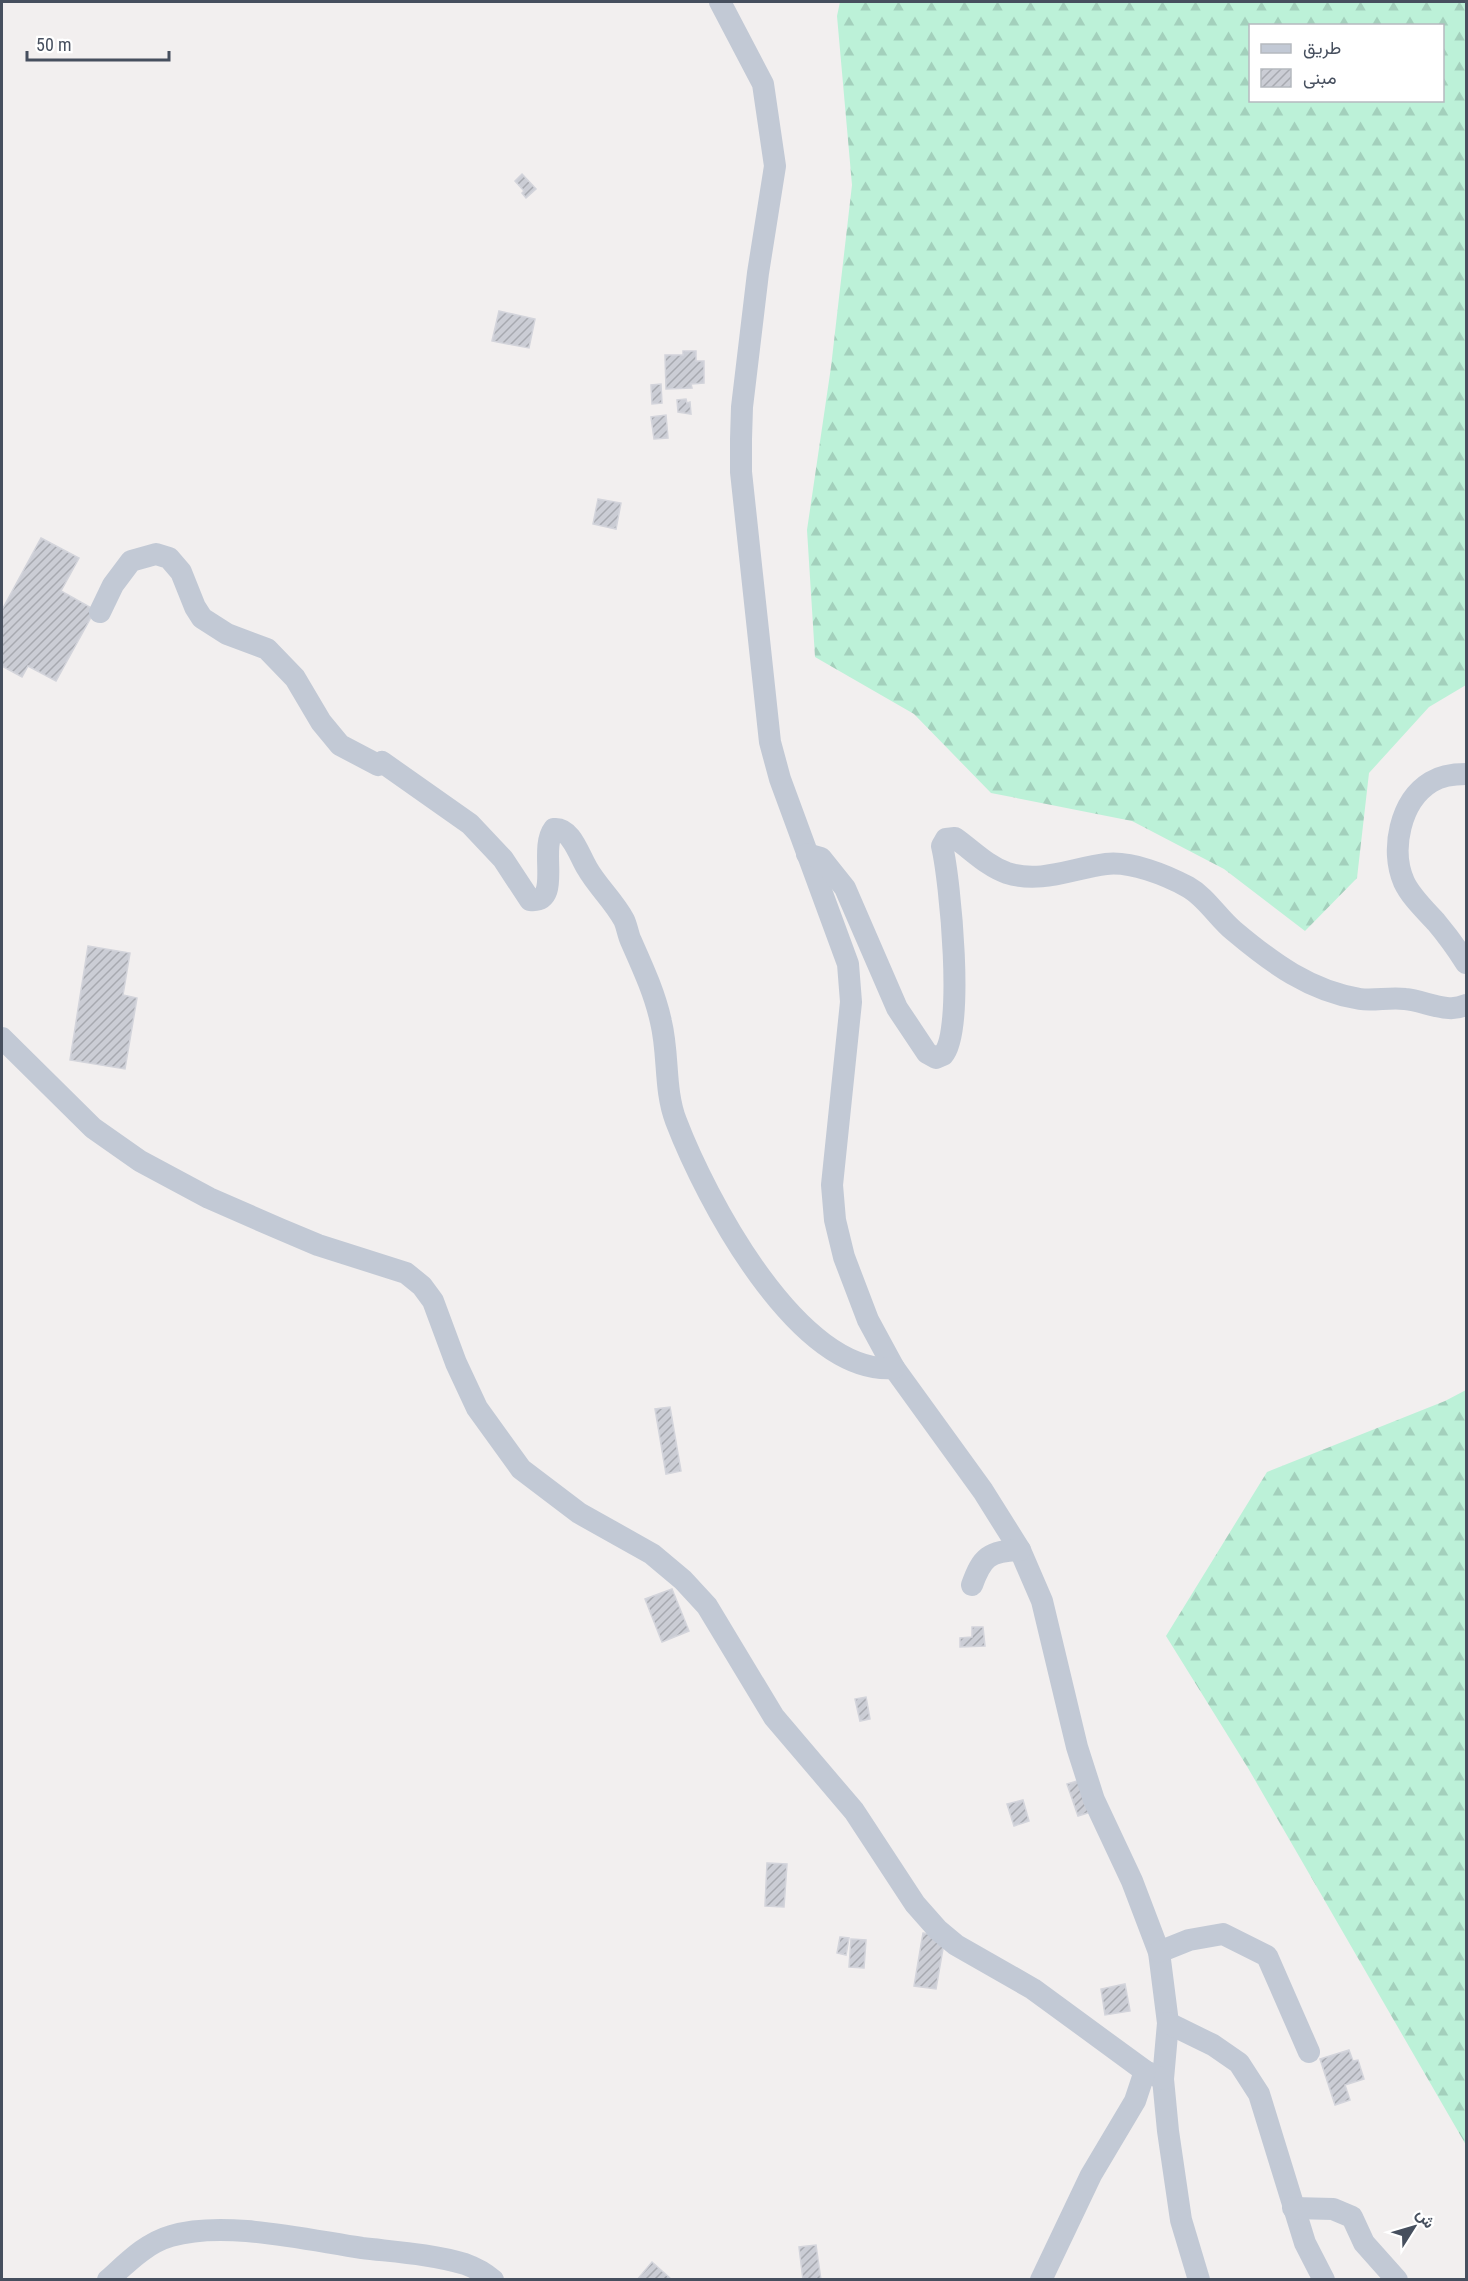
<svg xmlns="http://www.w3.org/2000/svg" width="1468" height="2281" viewBox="0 0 1468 2281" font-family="'Roboto Condensed',Vazirmatn,sans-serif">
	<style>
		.forest { fill: url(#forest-firs); fill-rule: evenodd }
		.building { fill: url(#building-hatch); stroke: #d3d4db; stroke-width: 1.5 }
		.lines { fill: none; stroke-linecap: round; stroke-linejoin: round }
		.minor { stroke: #c2c9d5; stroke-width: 22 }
	</style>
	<defs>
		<pattern id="forest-firs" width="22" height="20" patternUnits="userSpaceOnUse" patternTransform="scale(1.5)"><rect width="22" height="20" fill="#bcf1d8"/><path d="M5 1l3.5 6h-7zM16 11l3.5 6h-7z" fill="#a3d0bc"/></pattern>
		<pattern id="building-hatch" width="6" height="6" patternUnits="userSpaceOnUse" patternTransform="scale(1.5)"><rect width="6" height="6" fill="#cbcdd5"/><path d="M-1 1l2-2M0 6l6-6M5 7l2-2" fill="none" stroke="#a7a9b0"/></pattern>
	</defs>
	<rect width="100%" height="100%" fill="#f2efef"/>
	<!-- forest -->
	<g class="forest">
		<path d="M 840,2 L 1466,2 L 1466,685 L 1429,707 L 1369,773 L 1357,878 L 1305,931 L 1224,869 L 1132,821 L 991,793 L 914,714 L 815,657 L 807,530 L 831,367 L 852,185 L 837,16 ZM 1250,26 L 1442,26 L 1442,100 L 1250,100 Z"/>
		<polygon points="1466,1390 1466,2145 1248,1768 1166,1636 1267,1472 1445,1401"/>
	</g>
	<!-- building -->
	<g class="building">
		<polygon points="522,174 536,189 526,198 522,193 524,191 515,181"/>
		<polygon points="499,311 535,319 529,348 492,341"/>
		<polygon points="683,351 696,351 696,361 704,361 704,383 691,384 692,388 666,389 665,355 683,355"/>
		<polygon points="661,384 662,403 652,404 651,385"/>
		<polygon points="686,399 687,403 690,402 691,414 678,412 677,400"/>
		<polygon points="666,415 668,438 654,439 651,417"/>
		<polygon points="598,499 621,503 616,529 593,524"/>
		<polygon points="41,538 79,558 61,591 95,610 56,681 28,666 22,677 2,666 2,610"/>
		<polygon points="88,946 130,953 123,995 137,998 125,1069 70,1060"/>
		<polygon points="670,1407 681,1471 666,1474 655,1409"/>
		<polygon points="672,1589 689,1631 662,1642 645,1599"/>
		<polygon points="972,1627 983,1627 985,1646 960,1647 960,1638 972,1637"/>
		<polygon points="866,1697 870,1719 860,1721 855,1699"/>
		<polygon points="1084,1779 1094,1811 1078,1816 1067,1784"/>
		<polygon points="1023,1800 1029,1821 1014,1826 1007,1804"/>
		<polygon points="767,1863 787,1864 784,1907 765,1906"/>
		<polygon points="923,1933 945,1937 936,1989 914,1986"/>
		<polygon points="840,1937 849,1938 846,1955 837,1953"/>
		<polygon points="851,1939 866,1940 864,1968 849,1967"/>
		<polygon points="1125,1984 1130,2011 1105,2015 1101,1989"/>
		<polygon points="1349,2050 1353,2061 1358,2060 1364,2079 1345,2085 1350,2100 1335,2105 1320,2059"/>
		<polygon points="816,2245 821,2280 803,2280 799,2247"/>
		<polygon points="652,2262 672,2280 637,2280"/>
	</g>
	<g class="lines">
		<!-- minor -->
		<g class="minor">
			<polyline points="720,2 763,84 775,166 758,273 742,407 741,439 741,472 770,742 780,779 848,964 851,1002 832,1185 835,1220 844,1257 868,1320 894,1368 983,1491 1020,1550 1042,1601 1077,1747 1094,1800 1132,1881 1159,1952 1168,2023 1163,2079 1168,2131 1181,2220 1199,2280"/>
			<path d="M 100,612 L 113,585 L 131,561 L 156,554 L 169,558 L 181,572 L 195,607 L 202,618 L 227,634 L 267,649 L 295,678 L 321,722 L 340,745 L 378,765 L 382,762 L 470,824 L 503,859 L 530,900 C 563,903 538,850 554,829 C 571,827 579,855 587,868 C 597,886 614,901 624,920 C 627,926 628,935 631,941 C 643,968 655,994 661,1022 C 669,1055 664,1090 676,1121 C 705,1197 798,1376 894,1368"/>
			<path d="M 1466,774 C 1454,774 1442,775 1431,782 C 1400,801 1390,850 1404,882 C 1411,897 1425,910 1436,922 C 1447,935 1457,949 1466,963"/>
			<path d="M 807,854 L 821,858 L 845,888 L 897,1008 L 927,1053 L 936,1058 L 943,1055 C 965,1031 950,880 942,846 L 946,839 L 955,838 C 972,850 987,866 1007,873 C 1041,884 1073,868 1106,864 C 1131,861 1166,875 1188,887 C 1206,897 1218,918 1234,931 C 1272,963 1310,991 1360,999 C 1374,1001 1390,997 1405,999 C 1426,1001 1447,1014 1466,1005"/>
			<polyline points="2,1038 93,1128 140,1161 209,1198 280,1229 318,1245 406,1273 422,1286 433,1301 456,1363 477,1408 521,1469 579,1513 652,1554 683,1580 707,1606 774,1717 854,1811 915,1904 938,1930 956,1945 1033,1989 1145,2071 1163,2079"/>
			<path d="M 972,1585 C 982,1557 989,1551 1020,1550"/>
			<polyline points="1159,1952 1189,1940 1223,1934 1267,1956 1309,2052"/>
			<polyline points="1168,2023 1213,2045 1239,2063 1259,2094 1305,2243 1324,2280"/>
			<polyline points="1293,2208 1333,2209 1352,2217 1364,2243 1397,2280"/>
			<path d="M 108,2280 C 127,2263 146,2243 171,2236 C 225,2220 307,2240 362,2248 C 396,2252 432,2254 465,2264 C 476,2268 485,2273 493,2280"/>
			<polyline points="1041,2280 1091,2175 1135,2101 1145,2071"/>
		</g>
	</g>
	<!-- border -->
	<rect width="1468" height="2281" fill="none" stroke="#464f5e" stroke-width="6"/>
	<!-- legend -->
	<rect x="1249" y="24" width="195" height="78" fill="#ffffff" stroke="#b5b9bf" stroke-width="1.5"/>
	<rect x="1261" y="44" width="30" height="9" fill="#c2c9d5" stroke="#b5b9bf" stroke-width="1.5"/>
	<text x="1303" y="54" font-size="18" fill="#464f5e">طريق</text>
	<rect x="1261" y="69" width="30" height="18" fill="url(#building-hatch)" stroke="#b5b9bf" stroke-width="1.5"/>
	<text x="1303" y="84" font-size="18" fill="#464f5e">مبنى</text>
	<!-- north arrow -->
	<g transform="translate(1414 2227) rotate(53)" stroke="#ffffff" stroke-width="4.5" paint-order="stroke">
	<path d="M0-4.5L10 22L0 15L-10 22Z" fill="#464f5e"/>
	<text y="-9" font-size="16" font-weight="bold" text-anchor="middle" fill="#464f5e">ش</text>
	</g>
	<!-- scale -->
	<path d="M27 51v9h142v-9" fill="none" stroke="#464f5e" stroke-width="3"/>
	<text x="36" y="51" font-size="18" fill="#464f5e" stroke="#ffffff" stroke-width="4.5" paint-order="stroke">50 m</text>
</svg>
